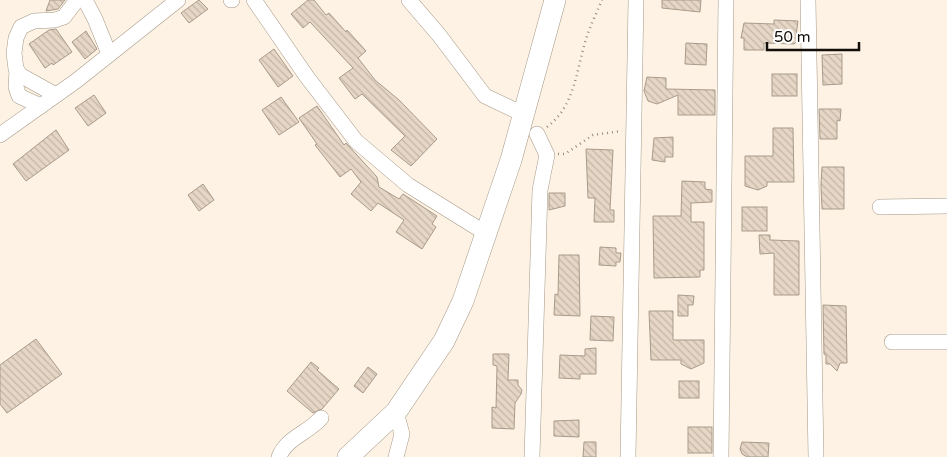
<svg xmlns="http://www.w3.org/2000/svg" width="947" height="457" viewBox="0 0 947 457" font-family="'Varela Round',sans-serif">
	<style>
		.building { fill: url(#building-back-hatch); stroke: #a99b8b }
		.lines { fill: none; stroke-linecap: round; stroke-linejoin: round }
		.street-casing { stroke: #a49786; stroke-width: 16 }
		.secondary-casing { stroke: #a49786; stroke-width: 22 }
		.path { stroke: #958d82; stroke-width: 2.5; stroke-dasharray: 1 4; stroke-linecap: butt }
		.street { stroke: #fff; stroke-width: 15 }
		.secondary { stroke: #fff; stroke-width: 21 }
	</style>
	<defs>
		<pattern id="building-back-hatch" width="6" height="6" patternUnits="userSpaceOnUse" patternTransform="scale(1.25)"><rect width="6" height="6" fill="#e5d6c5"/><path d="M-1 5l2 2M0 0l6 6M5-1l2 2" fill="none" stroke="#c4b6a8"/></pattern>
	</defs>
	<rect width="100%" height="100%" fill="#fdf2e3"/>
	<!-- building -->
	<g class="building">
		<polygon points="50,0 65,0 58,9 46,11"/>
		<polygon points="199,0 208,9 189,23 181,13"/>
		<polygon points="308,0 314,0 326,15 329,13 346,32 347,30 366,51 358,58 375,80 399,100 437,139 411,166 391,150 405,136 362,94 355,99 339,78 353,68 310,22 303,28 291,14"/>
		<polygon points="662,0 701,0 700,12 662,8"/>
		<polygon points="774,20 798,21 796,36 799,40 794,44 764,43 764,50 744,50 744,38 741,38 744,23 774,24"/>
		<polygon points="56,29 72,52 53,65 52,63 45,68 29,44 49,30"/>
		<polygon points="86,31 97,49 85,59 72,42"/>
		<polygon points="686,43 707,44 706,65 685,64"/>
		<polygon points="274,49 293,76 278,87 259,60"/>
		<polygon points="842,54 842,84 823,85 822,55"/>
		<rect x="772" y="74" width="25" height="22"/>
		<polygon points="647,77 666,78 666,89 715,90 715,115 678,115 678,95 657,104 648,101 644,91"/>
		<polygon points="94,95 106,113 88,126 75,108"/>
		<polygon points="281,97 299,122 279,135 262,110"/>
		<polygon points="317,106 344,145 346,143 377,177 379,187 399,199 403,194 437,216 432,224 436,227 422,249 396,232 404,220 378,203 371,211 351,194 361,182 351,169 340,177 315,145 317,144 299,118"/>
		<polygon points="819,109 841,109 840,121 837,120 837,139 820,139"/>
		<polygon points="773,128 793,128 794,182 767,182 767,186 758,190 745,186 745,156 773,156"/>
		<polygon points="56,130 69,150 26,181 13,164"/>
		<polygon points="673,137 673,157 665,157 665,162 652,160 654,138"/>
		<polygon points="586,149 613,150 610,210 614,210 614,222 594,222 595,198 588,198"/>
		<polygon points="822,167 844,167 844,209 822,209 821,185"/>
		<polygon points="682,181 705,182 705,189 712,190 712,202 691,203 691,222 704,222 704,270 700,270 700,277 654,278 653,216 681,216"/>
		<polygon points="203,184 214,200 199,211 188,195"/>
		<polygon points="549,193 565,193 565,206 549,210"/>
		<rect x="742" y="207" width="25" height="24"/>
		<polygon points="759,235 770,235 770,240 799,241 799,295 774,295 774,253 760,254"/>
		<polygon points="600,247 616,248 616,253 621,253 620,262 616,262 616,266 599,265"/>
		<polygon points="559,255 579,255 580,316 554,315 555,294 558,295"/>
		<polygon points="678,295 694,296 693,305 688,305 688,316 678,316"/>
		<polygon points="823,305 846,306 847,363 840,363 837,371 830,364 826,364 826,355 824,354"/>
		<polygon points="649,311 673,311 673,340 704,340 704,363 691,369 681,364 681,360 651,360"/>
		<polygon points="591,316 614,317 613,341 590,340"/>
		<polygon points="36,339 62,374 7,413 0,404 0,365"/>
		<polygon points="596,348 596,374 580,374 580,379 559,378 560,355 585,356 585,349"/>
		<polygon points="493,354 509,354 508,380 518,380 518,385 522,390 521,394 515,403 514,429 492,428 492,407 496,408 497,366 493,365"/>
		<polygon points="311,362 319,368 317,370 339,389 322,409 313,413 287,391"/>
		<polygon points="368,367 377,374 363,393 354,386"/>
		<rect x="679" y="381" width="20" height="17"/>
		<polygon points="579,420 579,437 554,436 554,421"/>
		<rect x="688" y="427" width="24" height="26"/>
		<polygon points="584,442 596,442 596,457 583,457"/>
		<polygon points="742,442 769,443 768,457 747,457 742,454 740,449"/>
	</g>
	<g class="lines">
		<defs>
			<g id="street">
				<polyline points="85,0 95,19 109,54"/>
				<polyline points="231,0 232,0"/>
				<polyline points="254,0 307,77 356,141 408,185 487,234"/>
				<polyline points="409,0 439,35 485,96 523,114"/>
				<polyline points="808,0 816,457"/>
				<polyline points="17,70 16,87 19,96 41,106"/>
				<polyline points="56,95 20,75 16,69 14,53 16,38 21,27 34,21 55,20 64,17 77,0"/>
				<polyline points="0,135 76,81 178,0"/>
				<polyline points="880,207 947,206"/>
				<polyline points="892,342 947,342"/>
				<polyline points="396,412 402,434 396,457"/>
				<path d="M 279,457 C 286,438 308,433 321,418"/>
				<polyline points="532,457 540,190 547,155 537,134"/>
				<polyline points="628,457 636,0"/>
				<polyline points="721,457 726,0"/>
			</g>
			<polyline id="secondary" points="348,457 396,412 444,341 463,301 511,160 555,0"/>
		</defs>
		<!-- street casing -->
		<use href="#street" class="street-casing"/>
		<!-- secondary casing -->
		<use href="#secondary" class="secondary-casing"/>
		<!-- path -->
		<g class="path">
			<path d="M 547,127 C 576,105 576,69 587,36 C 591,24 597,12 602,0"/>
			<polyline points="558,154 565,154 593,135 622,131"/>
		</g>
		<!-- street -->
		<use href="#street" class="street"/>
		<!-- secondary -->
		<use href="#secondary" class="secondary"/>
	</g>
	<!-- scale -->
	<path d="M767 42v8h92v-8" fill="none" stroke="#130e09" stroke-width="2.5"/>
	<text x="774" y="42" font-size="15" fill="#130e09" stroke="#ffffff" stroke-width="4" paint-order="stroke">50 m</text>
</svg>
